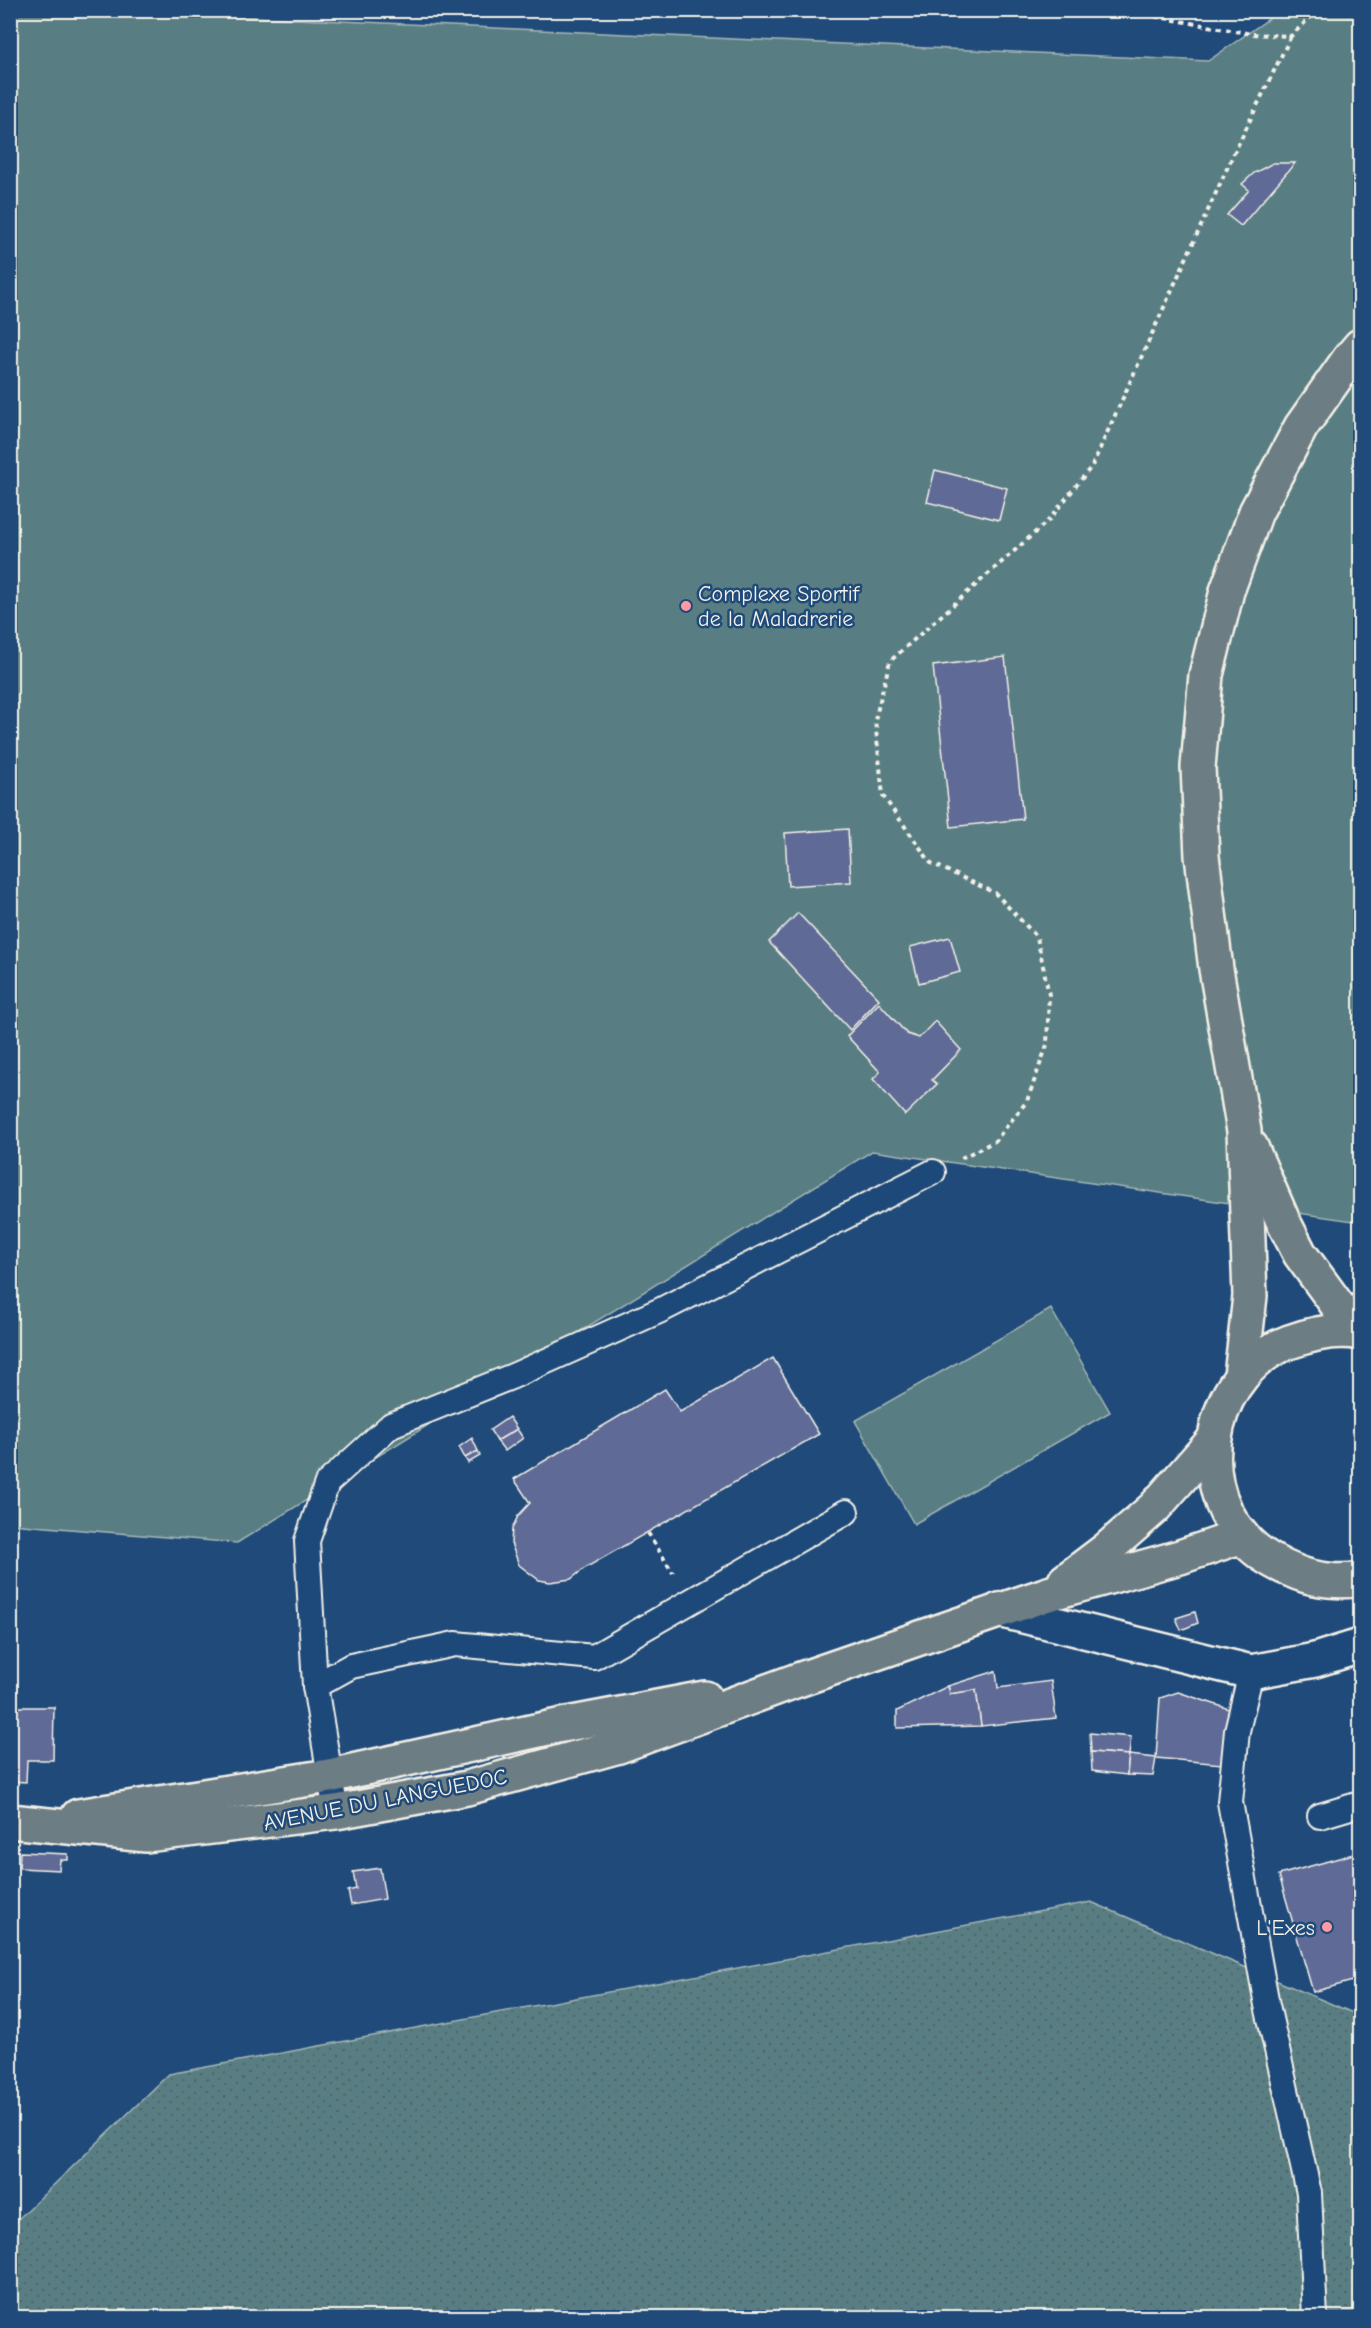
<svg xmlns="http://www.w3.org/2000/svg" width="1371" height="2328" viewBox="0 0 1371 2328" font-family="'Comic Neue',sans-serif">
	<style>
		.grass { fill: url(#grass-dots); stroke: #a6b8b6; stroke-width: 1.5 }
		.garden { fill: #597e83; stroke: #a6b8b6; stroke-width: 1.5 }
		.building { fill: #5f6b97; stroke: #f4f1e8; stroke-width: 1.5 }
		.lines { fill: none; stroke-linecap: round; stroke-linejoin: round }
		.service-casing { stroke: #f4f1e8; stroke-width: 28 }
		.minor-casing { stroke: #f4f1e8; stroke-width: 38 }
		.primary-casing { stroke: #f4f1e8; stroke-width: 38 }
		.path { stroke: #f4f1e8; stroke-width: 4; stroke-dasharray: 4.5 4.5; stroke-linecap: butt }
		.service { stroke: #1f4a7a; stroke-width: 24 }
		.minor { stroke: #1f4a7a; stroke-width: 33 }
		.primary { stroke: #6d7d84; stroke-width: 33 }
		.poi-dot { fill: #ff9aa2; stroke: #1f4a7a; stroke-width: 2 }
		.labels { text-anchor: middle; stroke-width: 5; stroke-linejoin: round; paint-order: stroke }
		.poi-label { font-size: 22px; fill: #f4f1e8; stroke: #1f4a7a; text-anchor: start }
		.street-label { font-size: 22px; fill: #f4f1e8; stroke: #1f4a7a }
	</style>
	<defs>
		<pattern id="grass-dots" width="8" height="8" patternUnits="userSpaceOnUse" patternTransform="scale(1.5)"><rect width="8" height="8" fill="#597e83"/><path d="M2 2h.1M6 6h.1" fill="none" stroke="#526668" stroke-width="1.8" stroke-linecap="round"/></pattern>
	</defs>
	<rect width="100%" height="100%" fill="#1f4a7a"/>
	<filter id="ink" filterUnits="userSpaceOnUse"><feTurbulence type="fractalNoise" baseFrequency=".0167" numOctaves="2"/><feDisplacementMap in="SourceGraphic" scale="12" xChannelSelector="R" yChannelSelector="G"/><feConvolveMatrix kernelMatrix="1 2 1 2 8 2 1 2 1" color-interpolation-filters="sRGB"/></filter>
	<g filter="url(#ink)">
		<!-- grass -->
		<polygon class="grass" points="1091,1902 1360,2016 1360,2317 11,2318 11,2226 169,2074"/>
		<!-- garden -->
		<g class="garden">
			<polygon points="10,11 125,11 1208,61 1280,11 1360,11 1360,1222 872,1151 237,1543 11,1524"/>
			<polygon points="1051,1309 1110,1412 914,1524 855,1421"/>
		</g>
		<!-- building -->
		<g class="building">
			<polygon points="1273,163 1295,163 1241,226 1227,215 1249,190 1242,184 1254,173"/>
			<polygon points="935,470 1007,488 999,520 927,502"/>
			<polygon points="1005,657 1023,819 951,827 933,666"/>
			<polygon points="848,829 851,882 788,886 785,833"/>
			<polygon points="798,913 879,999 850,1030 769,942"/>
			<polygon points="950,937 960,972 919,983 910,947"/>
			<polygon points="879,1003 907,1034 919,1038 935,1021 961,1050 932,1080 937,1084 905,1115 873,1079 880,1072 847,1036"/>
			<polygon points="773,1358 819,1434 585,1568 571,1579 550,1582 539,1580 519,1565 511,1543 512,1529 518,1516 530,1503 514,1479 665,1389 680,1412"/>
			<polygon points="509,1417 517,1429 497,1441 490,1430"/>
			<polygon points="517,1429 523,1438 505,1451 497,1441"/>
			<polygon points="472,1438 478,1451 465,1458 459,1447"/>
			<polygon points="478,1451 480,1456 468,1463 465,1458"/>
			<polygon points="1195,1612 1198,1623 1181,1630 1176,1618"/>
			<polygon points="996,1671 998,1688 1051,1681 1056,1718 981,1726 976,1690 950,1694 948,1686"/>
			<polygon points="948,1686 950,1694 976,1690 981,1726 897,1728 897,1711"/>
			<polygon points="1178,1692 1232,1710 1223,1747 1222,1764 1156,1758 1160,1698"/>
			<polygon points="10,1707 54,1707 53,1760 27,1760 26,1782 10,1781"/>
			<polygon points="1090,1733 1131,1737 1129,1755 1091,1752"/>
			<polygon points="1091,1752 1129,1755 1127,1775 1092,1771"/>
			<polygon points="1129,1755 1156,1758 1153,1776 1127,1775"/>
			<polygon points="20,1852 68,1854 68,1860 60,1860 59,1870 19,1868"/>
			<polygon points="1360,1852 1360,1979 1313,1992 1279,1875"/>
			<polygon points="380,1868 385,1899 351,1905 348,1891 356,1889 353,1872"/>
		</g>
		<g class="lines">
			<defs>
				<g id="service">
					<polyline points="1251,1672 1237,1731 1230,1802 1267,2005 1309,2193 1315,2318"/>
					<polyline points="315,1686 351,1666 455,1644 594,1657 846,1512"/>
					<polyline points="336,1812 315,1686 307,1541 327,1483 391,1425 513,1376 661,1310 933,1172"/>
					<polyline points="1320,1816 1360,1804"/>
				</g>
				<polyline id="minor" points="999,1610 1251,1672 1315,1660 1360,1646"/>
				<g id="primary">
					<polyline points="1251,1147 1283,1221 1300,1254 1357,1332"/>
					<path d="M 1360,1333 C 1337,1328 1311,1334 1289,1342 C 1213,1371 1189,1474 1242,1536 C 1256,1553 1277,1565 1298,1573 C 1316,1580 1341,1583 1360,1579"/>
					<polyline points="1241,1376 1250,1296 1244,1131 1216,969 1202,856 1198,767 1206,675 1227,591 1256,512 1301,427 1349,359 1360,346"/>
					<polyline points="1065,1581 1106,1550 1154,1508 1213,1441"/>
					<polyline points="78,1816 329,1776 562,1725 705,1698"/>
					<polyline points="10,1821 146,1835 336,1812 467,1788 619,1746 795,1681 1048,1594 1180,1557 1242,1536"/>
				</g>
			</defs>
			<!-- service casing -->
			<use href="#service" class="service-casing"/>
			<!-- minor casing -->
			<use href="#minor" class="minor-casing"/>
			<!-- primary casing -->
			<use href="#primary" class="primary-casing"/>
			<!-- path -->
			<g class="path">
				<polyline points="1120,10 1252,34 1291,36 1318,10"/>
				<polyline points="961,1158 995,1141 1027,1101 1047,1045 1049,995 1037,937 995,893 931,863 883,796 875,720 890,661 1048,521 1092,466 1234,153 1291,36"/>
				<polyline points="648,1533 673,1573"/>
			</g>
			<!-- service -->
			<use href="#service" class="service"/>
			<!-- minor -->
			<use href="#minor" class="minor"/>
			<!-- primary -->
			<use href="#primary" class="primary"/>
		</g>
	</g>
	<!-- markers -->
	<g class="poi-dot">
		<circle cx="686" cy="606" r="6"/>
		<circle cx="1327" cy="1927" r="6"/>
	</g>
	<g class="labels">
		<!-- poi labels -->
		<g class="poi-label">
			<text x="698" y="601">Complexe Sportif<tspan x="698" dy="25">de la Maladrerie</tspan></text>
			<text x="1315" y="1935" text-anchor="end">L'Exes</text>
		</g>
		<!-- street labels -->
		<g class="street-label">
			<text transform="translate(385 1799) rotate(-11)" y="8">AVENUE DU LANGUEDOC</text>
		</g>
	</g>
	<!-- margin -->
	<rect width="1371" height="2328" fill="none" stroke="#1f4a7a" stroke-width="36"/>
	<rect x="18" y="18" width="1335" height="2292" fill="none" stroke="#f4f1e8" stroke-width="2" filter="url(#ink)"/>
</svg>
